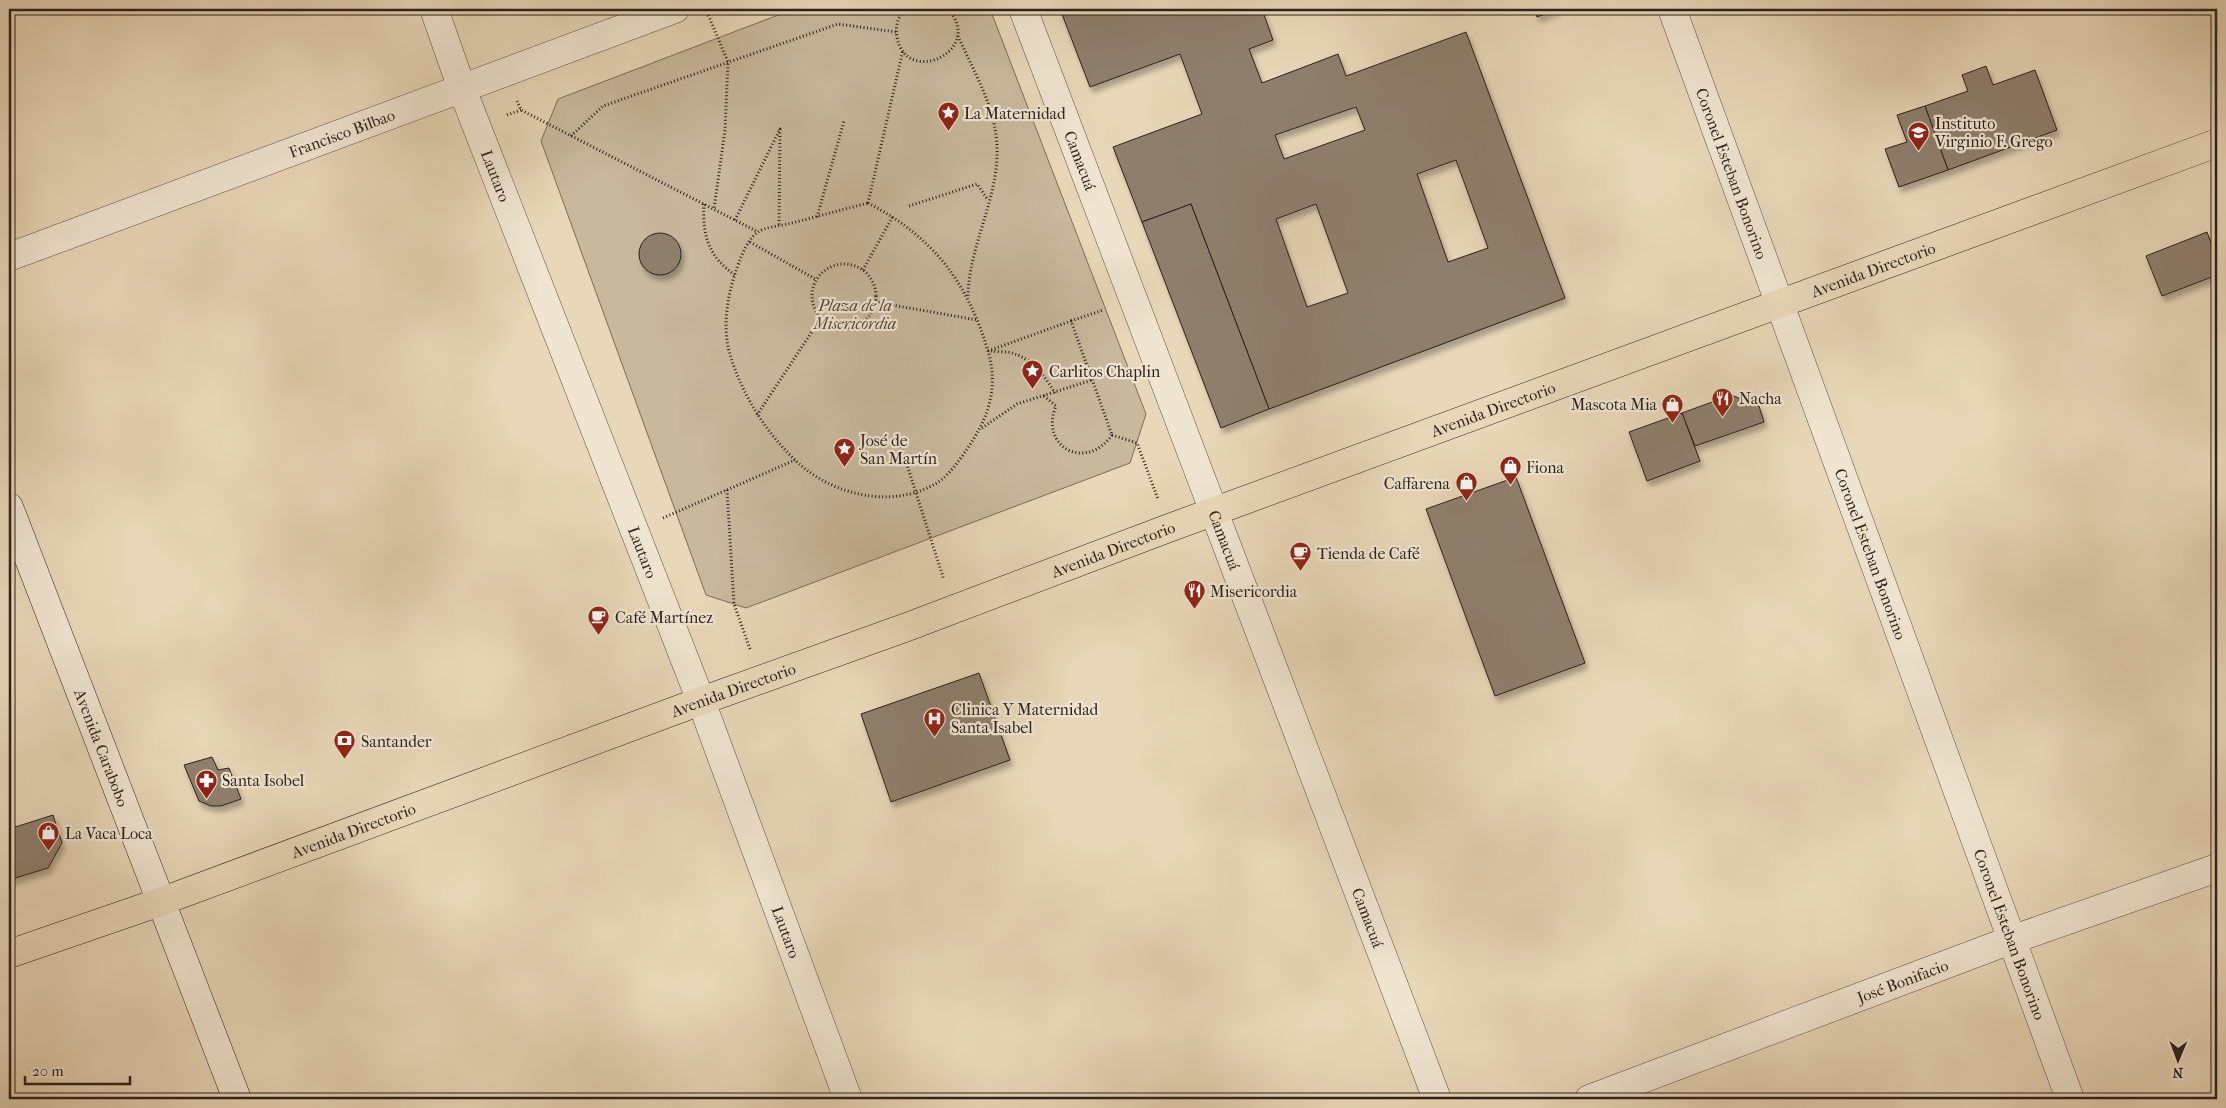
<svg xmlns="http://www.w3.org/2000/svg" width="2226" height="1108" viewBox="0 0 2226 1108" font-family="'IM FELL French Canon',serif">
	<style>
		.green { fill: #c8b89d; stroke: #7a6c5c }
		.building { fill: #8e7f6d; stroke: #2c201b; fill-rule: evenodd; filter: url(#shadow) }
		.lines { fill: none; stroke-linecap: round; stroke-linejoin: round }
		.minor-casing { stroke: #5b4e42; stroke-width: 29 }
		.secondary-casing { stroke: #2c201b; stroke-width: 29 }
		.primary-casing { stroke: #2c201b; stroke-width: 29 }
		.path { stroke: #2c201b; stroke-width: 3; stroke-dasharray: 1 2.5; stroke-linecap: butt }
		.minor { stroke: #f0e5d1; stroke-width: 28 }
		.secondary { stroke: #f0e5d1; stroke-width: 28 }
		.primary { stroke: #e8d7b8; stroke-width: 28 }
		.labels { text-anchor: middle; stroke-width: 4.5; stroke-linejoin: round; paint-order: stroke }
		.poi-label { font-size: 16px; fill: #2c201b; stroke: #f0e5d1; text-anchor: start }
		.street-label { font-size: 16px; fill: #2c201b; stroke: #f0e5d1 }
		.park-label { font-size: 16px; font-style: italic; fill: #53463c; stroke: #f0e5d1 }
	</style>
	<defs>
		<filter id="shadow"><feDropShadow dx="3" dy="5.5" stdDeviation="2.5" flood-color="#0004"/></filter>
	</defs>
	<rect width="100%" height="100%" fill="#e8d7b8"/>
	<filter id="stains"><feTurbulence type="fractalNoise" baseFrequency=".004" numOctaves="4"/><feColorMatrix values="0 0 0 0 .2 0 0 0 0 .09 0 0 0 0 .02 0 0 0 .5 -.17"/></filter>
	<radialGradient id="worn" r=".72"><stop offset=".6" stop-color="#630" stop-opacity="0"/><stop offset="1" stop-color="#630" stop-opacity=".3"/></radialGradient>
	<!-- green -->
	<polygon class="green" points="794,9 990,9 1146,414 1130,463 746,608 706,595 541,141 558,99"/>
	<!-- building -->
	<g class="building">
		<path d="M 1060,9 L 1262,9 L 1273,40 L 1249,49 L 1262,83 L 1338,54 L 1346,76 L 1466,32 L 1565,298 L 1269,409 L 1191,204 L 1142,222 L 1113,147 L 1202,114 L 1180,54 L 1090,87 ZM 1356,107 L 1365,130 L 1284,159 L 1275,135 ZM 1456,160 L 1488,248 L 1448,262 L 1417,174 ZM 1316,204 L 1348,293 L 1307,307 L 1276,219 Z"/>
		<polygon points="1534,9 1558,9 1537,17"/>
		<polygon points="1986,66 1993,85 2035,70 2057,130 1948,170 1925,106 1968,91 1962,75"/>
		<polygon points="1925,106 1948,170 1899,187 1885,149 1907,142 1897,115"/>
		<polygon points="1191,204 1269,409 1221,428 1142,222"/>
		<polygon points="2207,232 2217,259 2217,275 2162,296 2146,256"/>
		<circle cx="660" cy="254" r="21"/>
		<polygon points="1731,395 1759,406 1764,422 1695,446 1682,413"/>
		<polygon points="1682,413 1700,461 1647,481 1629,432"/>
		<polygon points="1516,477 1585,663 1495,696 1426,509"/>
		<polygon points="979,673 1010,760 891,802 861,714"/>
		<polygon points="212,757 218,770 229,768 241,799 221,806 211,806 199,801 184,765"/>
		<polygon points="53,815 62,843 48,868 9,880 9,829"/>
	</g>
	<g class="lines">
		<defs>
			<g id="minor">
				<path id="s1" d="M 434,9 L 462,89 L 701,701 L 848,1099"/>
				<path id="s2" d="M 1023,9 L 1437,1099"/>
				<path id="s3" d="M 1672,9 L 2070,1099"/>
				<path id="s4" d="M 9,257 L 675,9"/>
				<path id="s5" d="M 1589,1099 L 2011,940 L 2217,868"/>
			</g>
			<g id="secondary">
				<path id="s6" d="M 9,507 L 237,1099"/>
			</g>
			<g id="primary">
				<path id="s7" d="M 9,954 L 160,902 L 701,701 L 907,627 L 1169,528 L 2217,143"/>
			</g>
		</defs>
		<!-- minor casing -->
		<use href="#minor" class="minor-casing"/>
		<!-- secondary casing -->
		<use href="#secondary" class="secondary-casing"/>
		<!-- primary casing -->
		<use href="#primary" class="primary-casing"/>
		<!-- path -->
		<g class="path">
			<path d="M 906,9 C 898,16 895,26 897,37 C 906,88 986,50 948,9"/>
			<polyline points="707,12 728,62 725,130 714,209"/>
			<path d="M 958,36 C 973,70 996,108 997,147 C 999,198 969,245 968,296"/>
			<polyline points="517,101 521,110 758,232"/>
			<polyline points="507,115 521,110"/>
			<polyline points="571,136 603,106 838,24 896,32"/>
			<path d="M 868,203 C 933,237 967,281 988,351 C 999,388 988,419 967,449 C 959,461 947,478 935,484 C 890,510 829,494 794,459 C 764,430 740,391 729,351 C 723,327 727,297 735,274 C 739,261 747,239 758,232 C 765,227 779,226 788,224 C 815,217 841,210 868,203 Z"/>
			<polyline points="868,203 903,50"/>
			<path d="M 704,204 C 702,236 709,257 735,275"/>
			<polyline points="909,206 977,184 988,200"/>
			<polyline points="817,217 844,121"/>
			<polyline points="735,220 780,129 779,226"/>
			<polyline points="750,242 817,280"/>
			<circle cx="844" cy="296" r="32"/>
			<polyline points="863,270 893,216"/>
			<polyline points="875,302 977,320"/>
			<polyline points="1071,321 1103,310"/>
			<polyline points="988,351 1071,321 1112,435"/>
			<path d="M 991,351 C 998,352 1008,351 1015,354 C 1032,359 1046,378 1055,393"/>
			<path d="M 1044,396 L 1056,406 C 1039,447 1086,472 1112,435"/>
			<polyline points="757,415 821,318"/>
			<polyline points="982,428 1017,404 1092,380"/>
			<polyline points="1112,435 1137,443 1158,499"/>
			<polyline points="899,440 944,580"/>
			<polyline points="727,490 734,604 750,649"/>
			<polyline points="663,518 795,460"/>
		</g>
		<!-- minor -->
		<use href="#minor" class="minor"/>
		<!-- secondary -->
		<use href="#secondary" class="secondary"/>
		<!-- primary -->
		<use href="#primary" class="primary"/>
	</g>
	<!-- icons -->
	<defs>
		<symbol id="sight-pin" viewBox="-11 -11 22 30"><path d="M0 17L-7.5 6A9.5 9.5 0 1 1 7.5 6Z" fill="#8f2418" stroke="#f0e5d1"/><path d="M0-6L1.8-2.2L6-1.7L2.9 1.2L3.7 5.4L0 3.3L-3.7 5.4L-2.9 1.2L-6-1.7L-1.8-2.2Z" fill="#fff"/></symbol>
		<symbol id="school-pin" viewBox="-11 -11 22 30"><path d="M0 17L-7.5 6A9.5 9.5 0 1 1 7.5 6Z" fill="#8f2418" stroke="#f0e5d1"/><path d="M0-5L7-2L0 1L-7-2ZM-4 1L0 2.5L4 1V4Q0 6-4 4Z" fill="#fff"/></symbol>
		<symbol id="restaurant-pin" viewBox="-11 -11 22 30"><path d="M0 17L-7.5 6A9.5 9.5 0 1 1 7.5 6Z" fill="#8f2418" stroke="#f0e5d1"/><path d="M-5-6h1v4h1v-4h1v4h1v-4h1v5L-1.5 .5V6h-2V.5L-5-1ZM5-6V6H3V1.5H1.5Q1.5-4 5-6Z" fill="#fff"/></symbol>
		<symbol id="shop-pin" viewBox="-11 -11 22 30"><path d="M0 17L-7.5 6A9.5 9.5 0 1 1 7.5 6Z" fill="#8f2418" stroke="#f0e5d1"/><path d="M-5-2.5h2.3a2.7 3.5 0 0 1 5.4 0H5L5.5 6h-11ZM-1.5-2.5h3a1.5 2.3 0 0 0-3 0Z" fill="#fff"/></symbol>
		<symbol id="cafe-pin" viewBox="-11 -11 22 30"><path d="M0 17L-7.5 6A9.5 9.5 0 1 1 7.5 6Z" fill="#8f2418" stroke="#f0e5d1"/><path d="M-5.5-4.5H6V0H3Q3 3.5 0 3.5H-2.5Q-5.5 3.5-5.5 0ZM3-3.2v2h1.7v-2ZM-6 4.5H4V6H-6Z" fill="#fff"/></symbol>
		<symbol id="hospital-pin" viewBox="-11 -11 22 30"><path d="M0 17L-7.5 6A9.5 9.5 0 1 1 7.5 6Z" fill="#8f2418" stroke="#f0e5d1"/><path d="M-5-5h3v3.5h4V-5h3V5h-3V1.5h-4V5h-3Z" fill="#fff"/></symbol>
		<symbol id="bank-pin" viewBox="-11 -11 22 30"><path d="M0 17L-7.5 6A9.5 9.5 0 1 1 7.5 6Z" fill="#8f2418" stroke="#f0e5d1"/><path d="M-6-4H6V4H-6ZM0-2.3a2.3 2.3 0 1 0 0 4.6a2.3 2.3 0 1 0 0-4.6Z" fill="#fff"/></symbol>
		<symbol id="pharmacy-pin" viewBox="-11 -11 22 30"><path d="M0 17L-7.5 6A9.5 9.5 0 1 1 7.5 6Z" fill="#8f2418" stroke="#f0e5d1"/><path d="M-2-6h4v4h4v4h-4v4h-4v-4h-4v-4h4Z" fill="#fff"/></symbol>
	</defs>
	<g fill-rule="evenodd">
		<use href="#sight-pin" x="936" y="100" width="25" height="34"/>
		<use href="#school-pin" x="1906" y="120" width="25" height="34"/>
		<use href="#sight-pin" x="1020" y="358" width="25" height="34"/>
		<use href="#restaurant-pin" x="1710" y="386" width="25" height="34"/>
		<use href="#shop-pin" x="1660" y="392" width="25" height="34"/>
		<use href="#sight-pin" x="832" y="436" width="25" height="34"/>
		<use href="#shop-pin" x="1498" y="454" width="25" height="34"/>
		<use href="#shop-pin" x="1454" y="470" width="25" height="34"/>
		<use href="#cafe-pin" x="1288" y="540" width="25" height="34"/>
		<use href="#restaurant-pin" x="1182" y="578" width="25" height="34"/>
		<use href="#cafe-pin" x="586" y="604" width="25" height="34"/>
		<use href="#hospital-pin" x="922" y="706" width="25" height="34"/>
		<use href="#bank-pin" x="332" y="728" width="25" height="34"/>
		<use href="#pharmacy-pin" x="194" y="768" width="25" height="34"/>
		<use href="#shop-pin" x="36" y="820" width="25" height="34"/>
	</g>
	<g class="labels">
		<!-- poi labels -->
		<g class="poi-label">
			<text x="964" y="119">La Maternidad</text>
			<text x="1935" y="129">Instituto<tspan x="1935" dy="18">Virginio F. Grego</tspan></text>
			<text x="1049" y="377">Carlitos Chaplin</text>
			<text x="1739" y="404">Nacha</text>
			<text x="1657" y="410" text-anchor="end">Mascota Mia</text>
			<text x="860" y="446">José de<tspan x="860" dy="18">San Martín</tspan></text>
			<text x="1526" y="473">Fiona</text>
			<text x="1450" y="489" text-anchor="end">Caffarena</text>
			<text x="1317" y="559">Tienda de Café</text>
			<text x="1210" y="597">Misericordia</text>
			<text x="615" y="623">Café Martínez</text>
			<text x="951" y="715">Clinica Y Maternidad<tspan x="951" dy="18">Santa Isabel</tspan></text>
			<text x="361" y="747">Santander</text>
			<text x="222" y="786">Santa Isobel</text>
			<text x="65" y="839">La Vaca Loca</text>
		</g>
		<!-- street labels -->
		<g class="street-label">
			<text dy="6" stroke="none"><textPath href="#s4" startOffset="355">Francisco Bilbao</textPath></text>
			<text dy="6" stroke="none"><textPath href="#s2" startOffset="162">Camacuá</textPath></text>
			<text dy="6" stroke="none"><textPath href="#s3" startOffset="175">Coronel Esteban Bonorino</textPath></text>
			<text dy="6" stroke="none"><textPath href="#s1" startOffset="178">Lautaro</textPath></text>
			<text dy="6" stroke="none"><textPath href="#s7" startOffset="1986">Avenida Directorio</textPath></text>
			<text dy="6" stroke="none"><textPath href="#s7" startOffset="1581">Avenida Directorio</textPath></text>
			<text dy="6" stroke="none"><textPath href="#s2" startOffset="568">Camacuá</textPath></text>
			<text dy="6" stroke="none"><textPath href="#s7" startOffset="1176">Avenida Directorio</textPath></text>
			<text dy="6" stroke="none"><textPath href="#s1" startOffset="582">Lautaro</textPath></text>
			<text dy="6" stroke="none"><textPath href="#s3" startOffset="580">Coronel Esteban Bonorino</textPath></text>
			<text dy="6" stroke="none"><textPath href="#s7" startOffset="771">Avenida Directorio</textPath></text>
			<text dy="6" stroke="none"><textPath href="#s6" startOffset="258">Avenida Carabobo</textPath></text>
			<text dy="6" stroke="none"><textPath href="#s7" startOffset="366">Avenida Directorio</textPath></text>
			<text dy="6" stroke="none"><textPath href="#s2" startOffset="972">Camacuá</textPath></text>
			<text dy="6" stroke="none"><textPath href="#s1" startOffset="988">Lautaro</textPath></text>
			<text dy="6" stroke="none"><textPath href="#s3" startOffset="985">Coronel Esteban Bonorino</textPath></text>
			<text dy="6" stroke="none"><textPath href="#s5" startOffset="335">José Bonifacio</textPath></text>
		</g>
		<!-- park labels -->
		<g class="park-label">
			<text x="855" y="311">Plaza de la<tspan x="855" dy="18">Misericordia</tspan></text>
		</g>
	</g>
	<!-- margin -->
	<rect width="2226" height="1108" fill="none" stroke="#e8d7b8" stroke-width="30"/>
	<rect x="10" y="10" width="2206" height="1088" fill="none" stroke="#2c201b" stroke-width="2.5"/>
	<rect x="15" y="15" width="2196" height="1078" fill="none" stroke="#2c201b"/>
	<!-- north arrow -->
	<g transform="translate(2178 1060) rotate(181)" stroke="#f0e5d1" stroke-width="4" paint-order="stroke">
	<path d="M0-4L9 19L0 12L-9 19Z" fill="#2c201b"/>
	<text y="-8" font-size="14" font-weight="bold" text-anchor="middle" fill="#2c201b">N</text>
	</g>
	<!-- scale -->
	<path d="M25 1076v8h105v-8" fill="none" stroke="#2c201b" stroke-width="2.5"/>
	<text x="32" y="1076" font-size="15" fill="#2c201b" stroke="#f0e5d1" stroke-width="4" paint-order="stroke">20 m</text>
	<rect width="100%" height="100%" filter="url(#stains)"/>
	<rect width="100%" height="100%" fill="url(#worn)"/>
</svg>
